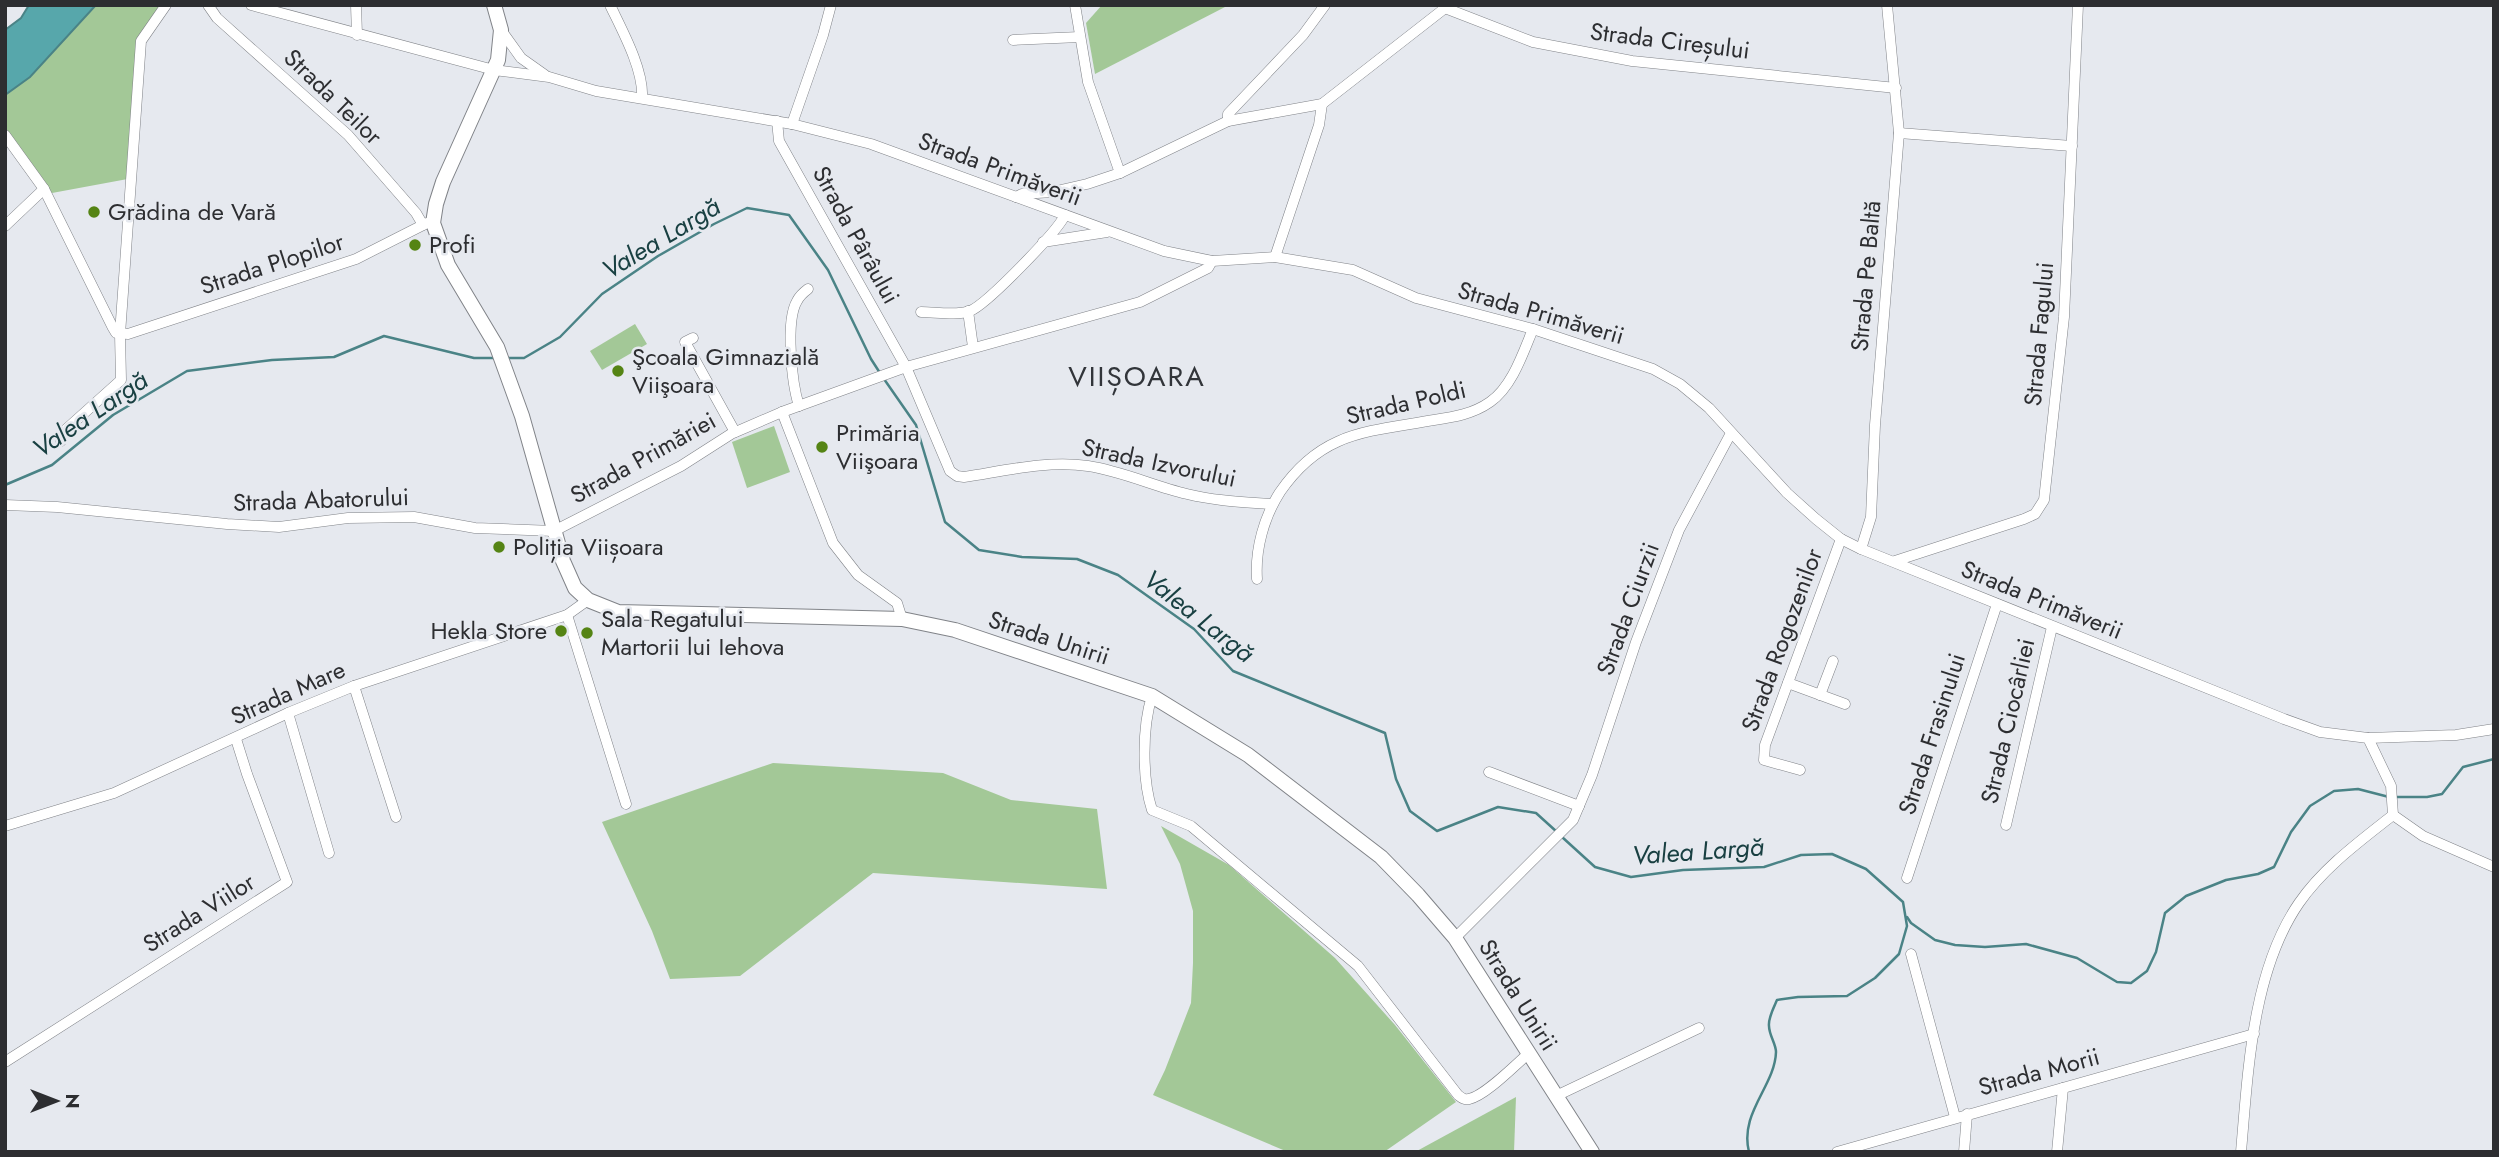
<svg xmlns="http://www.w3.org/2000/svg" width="2499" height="1157" viewBox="0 0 2499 1157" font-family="Jost,sans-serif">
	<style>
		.green { fill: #a3c897 }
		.water { fill: #57a7ab; stroke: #4a8386; stroke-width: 2 }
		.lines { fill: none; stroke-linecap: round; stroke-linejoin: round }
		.stream { stroke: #4a8386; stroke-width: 2.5 }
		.street-casing { stroke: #808388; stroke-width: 11 }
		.secondary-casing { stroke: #808388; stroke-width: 16 }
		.street { stroke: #fff; stroke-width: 10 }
		.secondary { stroke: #fff; stroke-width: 14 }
		.poi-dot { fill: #558414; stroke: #e6e9ef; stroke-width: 2.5 }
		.labels { text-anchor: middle; stroke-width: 5; stroke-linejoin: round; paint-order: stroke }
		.street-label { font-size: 24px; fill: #2d2e31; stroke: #e6e9ef }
		.poi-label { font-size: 24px; fill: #2d2e31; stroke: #e6e9ef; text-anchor: start }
		.water-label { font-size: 26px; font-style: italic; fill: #194042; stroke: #e6e9ef }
		.quarter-label { font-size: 28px; letter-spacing: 2px; fill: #32353a; stroke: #e6e9ef }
	</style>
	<rect width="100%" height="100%" fill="#e6e9ef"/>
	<!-- green -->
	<g class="green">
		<polygon points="96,5 165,5 144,40 133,178 52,193 5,133 5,95 30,77"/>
		<polygon points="1102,5 1225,5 1225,7 1095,74 1086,23"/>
		<polygon points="635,324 647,344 602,370 590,351"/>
		<polygon points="774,426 790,472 747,488 732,442"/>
		<polygon points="773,763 943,773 1011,800 1097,809 1107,889 873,873 740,976 670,979 652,931 602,822"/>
		<polygon points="1161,826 1229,865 1335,958 1395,1025 1456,1102 1384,1152 1288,1152 1153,1095 1165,1070 1191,1003 1193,963 1193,911 1180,864"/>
		<polygon points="1516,1097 1514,1152 1415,1152"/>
	</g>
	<!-- water -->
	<polygon class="water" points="29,5 96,5 30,77 5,95 5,30 21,18"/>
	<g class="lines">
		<!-- stream -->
		<g class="stream">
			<polyline points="506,358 524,358 560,337 602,294 658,256 714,224 747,208 789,215 828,270 871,359 880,373"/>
			<polyline points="884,379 916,425 945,522 979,550 1022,557 1077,559 1118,575 1194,629 1233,671 1385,733 1396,779 1410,811 1437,831 1498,807 1536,813 1557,832"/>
			<polyline points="5,485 52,465 113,415 187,371 272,360 334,357 384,336 474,358 496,358"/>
			<polyline points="2396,797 2427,797 2442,794 2463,767 2494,759"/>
			<path d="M 1562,837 L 1595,867 L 1631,877 L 1683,870 L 1764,867 L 1801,855 L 1832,854 L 1866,869 L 1903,902 L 1907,926 L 1899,954 L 1875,978 L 1847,996 L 1798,997 L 1777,1000 C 1774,1007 1768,1018 1769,1026 C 1769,1035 1776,1044 1776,1052 C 1775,1086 1739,1113 1749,1152"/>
			<polyline points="1907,917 1911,923 1935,940 1955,945 1985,947 2026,944 2077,958 2117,982 2131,983 2147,971 2156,952 2165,913 2186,896 2226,880 2258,874 2274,867 2291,832 2310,806 2334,791 2358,789 2389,797"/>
		</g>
		<defs>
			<g id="street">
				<polyline points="208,5 217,18 348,135 416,213 423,225"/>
				<polyline points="251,5 494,70 549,77 596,91 792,124 871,144 1164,251 1212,261 1275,257 1353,270 1416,298 1533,329 1653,369 1680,384 1709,408 1787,493 1816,519 1841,539 1861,549 2284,719 2320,732 2368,738 2391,786 2393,815"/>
				<polyline points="356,5 357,35"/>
				<path d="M 610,5 C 622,30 644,70 642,98"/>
				<polyline points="1075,5 1088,82 1120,173"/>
				<polyline points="1445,8 1533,42 1632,61 1896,88"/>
				<polyline points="501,30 521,58 545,75"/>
				<polyline points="1013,40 1080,37"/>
				<path d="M 777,121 L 779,141 L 906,367 L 950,471 L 957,476 L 964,477 C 1004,471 1047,460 1088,466 C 1122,471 1153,486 1187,494 C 1215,501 1244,502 1272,504"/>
				<polyline points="1228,121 1228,114 1303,35 1325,5"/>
				<polyline points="792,124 823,35 831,5"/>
				<polyline points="1899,133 2072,146"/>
				<polyline points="5,135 44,189 113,328 116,333 128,334 356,259 427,223 433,223"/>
				<polyline points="1016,197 1022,194 1052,192 1087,184 1120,173 1228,121 1322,104 1449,5"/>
				<polyline points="5,226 44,189"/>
				<polyline points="1043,242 1107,232"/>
				<polyline points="1275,257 1319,125 1322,104"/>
				<polyline points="968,311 973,347"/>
				<path d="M 921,312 C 936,312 956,316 970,311 C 987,304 1057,232 1065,215"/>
				<polyline points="693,338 685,342 735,432"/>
				<path d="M 799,406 C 792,384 785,321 797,301 C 799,297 804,292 808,289"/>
				<polyline points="782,412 833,543 858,575 897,603 902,619"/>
				<polyline points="61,441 63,432 121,380 120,334 141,41 166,5"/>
				<polyline points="5,505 57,507 227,524 279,527 348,518 414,517 475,528 554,531 681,466 731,434 782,412 906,367 1140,302 1208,268 1212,261"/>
				<polyline points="1861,549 1871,517 1875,425 1899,133 1887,5"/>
				<polyline points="1895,561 2024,519 2035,514 2044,500 2064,317 2078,5"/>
				<path d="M 1257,579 C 1255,549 1264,517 1280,492 C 1322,431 1367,432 1434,420 C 1454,417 1473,414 1490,402 C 1512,387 1523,353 1533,329"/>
				<polyline points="567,615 626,804"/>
				<polyline points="1788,683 1845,704"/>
				<polyline points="354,686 396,817"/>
				<polyline points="1820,695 1833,661"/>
				<path d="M 1152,696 C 1142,727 1142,779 1152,810 L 1191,826 L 1358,966 L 1458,1095 C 1462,1098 1464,1100 1469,1099 C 1485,1096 1515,1065 1528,1054"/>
				<polyline points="288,713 329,853"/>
				<polyline points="2368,738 2456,735 2494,729"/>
				<polyline points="1800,770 1764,760 1765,745 1841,539"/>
				<polyline points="1489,772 1579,806"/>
				<polyline points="2393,815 2423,836 2494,867"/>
				<polyline points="2006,825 2052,627"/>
				<polyline points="5,826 114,793 288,713 354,686 567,615 588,600"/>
				<polyline points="1907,878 1997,604"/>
				<polyline points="1455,938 1573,820 1592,775 1636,642 1679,530 1731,433"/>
				<polyline points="1911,954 1955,1117"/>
				<polyline points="5,1062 287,882 247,774 236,739"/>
				<polyline points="1556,1096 1699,1028"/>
				<polyline points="1837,1152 2254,1034"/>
				<polyline points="1964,1152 1967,1114"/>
				<polyline points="2057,1152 2063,1088"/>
				<path d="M 2241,1152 C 2248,1072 2252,971 2299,903 C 2323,868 2360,841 2393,815"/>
			</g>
			<polyline id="secondary" points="494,5 501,30 498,60 443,182 436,204 433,223 448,265 497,347 522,416 563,561 575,588 588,600 618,612 902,619 955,630 1152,696 1248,755 1381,857 1418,895 1455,938 1592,1152"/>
		</defs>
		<!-- street casing -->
		<use href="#street" class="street-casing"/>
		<!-- secondary casing -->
		<use href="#secondary" class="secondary-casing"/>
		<!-- street -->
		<use href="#street" class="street"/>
		<!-- secondary -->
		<use href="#secondary" class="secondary"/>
	</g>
	<!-- markers -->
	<g class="poi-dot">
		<circle cx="94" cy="212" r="7"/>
		<circle cx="415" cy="245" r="7"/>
		<circle cx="618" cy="371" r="7"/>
		<circle cx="822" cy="447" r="7"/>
		<circle cx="499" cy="547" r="7"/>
		<circle cx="561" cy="631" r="7"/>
		<circle cx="587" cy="633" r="7"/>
	</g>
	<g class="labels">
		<!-- street labels -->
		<g class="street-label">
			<text transform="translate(1670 41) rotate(7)" y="8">Strada Cireșului</text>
			<text transform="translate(333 97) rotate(44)" y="8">Strada Teilor</text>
			<text transform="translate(1000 169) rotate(20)" y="8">Strada Primăverii</text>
			<text transform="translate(856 235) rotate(61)" y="8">Strada Pârâului</text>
			<text transform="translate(272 264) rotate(-18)" y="8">Strada Plopilor</text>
			<text transform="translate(1866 276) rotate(-85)" y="8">Strada Pe Baltă</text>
			<text transform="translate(1541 313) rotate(16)" y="8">Strada Primăverii</text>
			<text transform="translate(2039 334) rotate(-85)" y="8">Strada Fagului</text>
			<text transform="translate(1406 403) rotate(-13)" y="8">Strada Poldi</text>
			<text transform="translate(643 458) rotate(-29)" y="8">Strada Primăriei</text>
			<text transform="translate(1159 463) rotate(12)" y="8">Strada Izvorului</text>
			<text transform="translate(321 500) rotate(-2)" y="8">Strada Abatorului</text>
			<text transform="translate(2042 600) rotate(22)" y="8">Strada Primăverii</text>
			<text transform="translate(1628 609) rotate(-70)" y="8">Strada Ciurzii</text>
			<text transform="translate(1049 638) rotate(18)" y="8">Strada Unirii</text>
			<text transform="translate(1782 640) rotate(-70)" y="8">Strada Rogozenilor</text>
			<text transform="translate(288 693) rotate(-24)" y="8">Strada Mare</text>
			<text transform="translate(2008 721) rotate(-77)" y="8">Strada Ciocârliei</text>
			<text transform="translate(1932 734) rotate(-72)" y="8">Strada Frasinului</text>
			<text transform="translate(199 913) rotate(-32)" y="8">Strada Viilor</text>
			<text transform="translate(1518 995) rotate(58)" y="8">Strada Unirii</text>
			<text transform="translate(2039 1072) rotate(-15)" y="8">Strada Morii</text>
		</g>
		<!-- poi labels -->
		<g class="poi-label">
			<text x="108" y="220">Grădina de Vară</text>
			<text x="429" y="253">Profi</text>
			<text x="632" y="365">Şcoala Gimnazială<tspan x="632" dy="28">Viişoara</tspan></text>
			<text x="836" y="441">Primăria<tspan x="836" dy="28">Viişoara</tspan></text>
			<text x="513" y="555">Poliția Viișoara</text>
			<text x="601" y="627">Sala Regatului<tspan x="601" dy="28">Martorii lui Iehova</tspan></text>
			<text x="547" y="639" text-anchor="end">Hekla Store</text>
		</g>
		<!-- water labels -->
		<g class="water-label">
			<text transform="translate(661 238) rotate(-31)" y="9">Valea Largă</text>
			<text transform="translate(90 414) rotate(-34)" y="9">Valea Largă</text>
			<text transform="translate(1199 616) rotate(38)" y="9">Valea Largă</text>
			<text transform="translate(1698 851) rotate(-4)" y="9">Valea Largă</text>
		</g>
		<!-- quarter labels -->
		<g class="quarter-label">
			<text x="1137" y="386">VIIȘOARA</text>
		</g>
	</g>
	<!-- border -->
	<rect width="2499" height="1157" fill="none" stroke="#2d2e31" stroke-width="14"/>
	<!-- north arrow -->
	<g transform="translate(56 1101) rotate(90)" stroke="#e6e9ef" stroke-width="5" paint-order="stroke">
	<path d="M0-5L12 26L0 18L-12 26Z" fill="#2d2e31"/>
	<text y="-10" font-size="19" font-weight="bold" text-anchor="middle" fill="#2d2e31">N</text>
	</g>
</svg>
